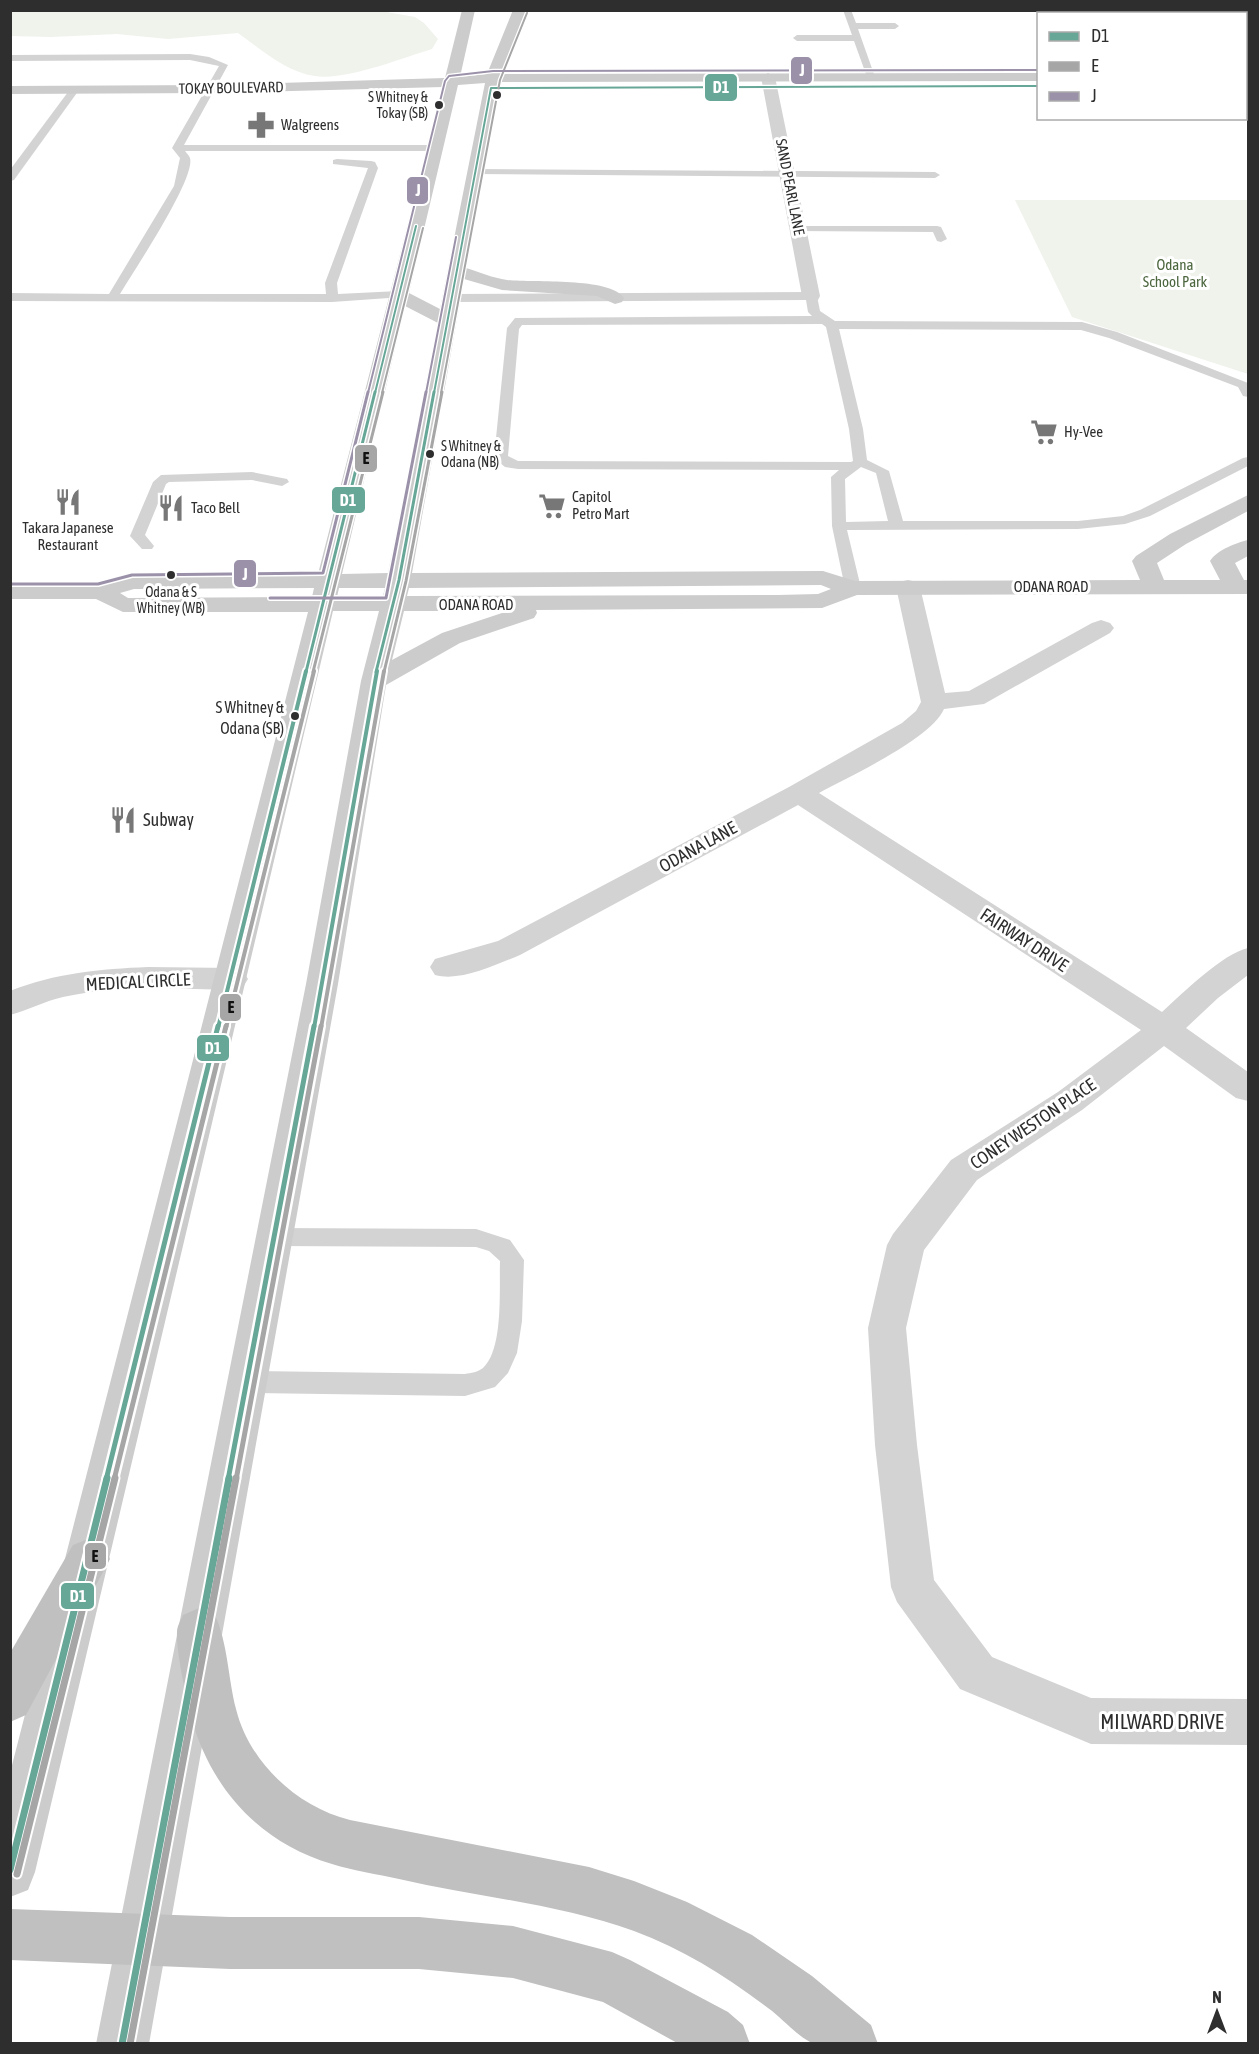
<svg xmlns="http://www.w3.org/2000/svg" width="1259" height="2054" viewBox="0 0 1259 2054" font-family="'Asap Condensed',sans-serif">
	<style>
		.green { fill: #eff3ec }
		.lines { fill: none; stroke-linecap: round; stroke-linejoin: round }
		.lane { fill: #d3d3d3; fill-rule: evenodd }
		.street { fill: #d3d3d3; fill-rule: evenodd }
		.secondary { fill: #ccc; fill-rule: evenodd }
		.highway { fill: #c0c0c0; fill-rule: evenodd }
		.bus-1-far4-casing { stroke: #fff; stroke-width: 4.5 }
		.bus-1-far3-casing { stroke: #fff; stroke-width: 6 }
		.bus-1-far2-casing { stroke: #fff; stroke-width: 8 }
		.bus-1-far1-casing { stroke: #fff; stroke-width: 10 }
		.bus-1-casing { stroke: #fff; stroke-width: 11 }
		.bus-2-far4-casing { stroke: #fff; stroke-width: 4.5 }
		.bus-2-far3-casing { stroke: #fff; stroke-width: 6 }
		.bus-2-far2-casing { stroke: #fff; stroke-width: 8 }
		.bus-2-far1-casing { stroke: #fff; stroke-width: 10 }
		.bus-2-casing { stroke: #fff; stroke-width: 11 }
		.bus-3-far1-casing { stroke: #fff; stroke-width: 4.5 }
		.bus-3-casing { stroke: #fff; stroke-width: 6 }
		.bus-1-far4 { stroke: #67a797; stroke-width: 2 }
		.bus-1-far3 { stroke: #67a797; stroke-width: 3 }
		.bus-1-far2 { stroke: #67a797; stroke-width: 4 }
		.bus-1-far1 { stroke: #67a797; stroke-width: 5 }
		.bus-1 { stroke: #67a797; stroke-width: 7 }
		.bus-2-far4 { stroke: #a6a6a6; stroke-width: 2 }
		.bus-2-far3 { stroke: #a6a6a6; stroke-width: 3 }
		.bus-2-far2 { stroke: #a6a6a6; stroke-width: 4 }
		.bus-2-far1 { stroke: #a6a6a6; stroke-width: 5 }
		.bus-2 { stroke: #a6a6a6; stroke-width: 7 }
		.bus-3-far1 { stroke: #9b92aa; stroke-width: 2 }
		.bus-3 { stroke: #9b92aa; stroke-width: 3 }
		.bus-dot { fill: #2e2e2e; stroke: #fff; stroke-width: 2 }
		.labels { text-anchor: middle; stroke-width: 6; stroke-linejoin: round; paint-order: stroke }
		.far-bus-label { font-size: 14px; fill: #2e2e2e; stroke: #fff; text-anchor: end }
		.far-street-label { font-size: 15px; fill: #2e2e2e; stroke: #fff }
		.far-poi-label { font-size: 15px; fill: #2e2e2e; stroke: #fff; text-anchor: start }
		.far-park-label { font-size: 15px; fill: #4c663e; stroke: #fff }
		.bus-label { font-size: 16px; fill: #2e2e2e; stroke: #fff; text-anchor: end }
		.poi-label { font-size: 18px; fill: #2e2e2e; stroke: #fff; text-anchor: start }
		.street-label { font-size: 18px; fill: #2e2e2e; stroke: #fff }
		.near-street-label { font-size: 21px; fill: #2e2e2e; stroke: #fff }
		.line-badge { stroke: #fff; stroke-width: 2 }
		.badge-label { font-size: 16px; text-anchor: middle; font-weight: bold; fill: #fff }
		.pale-badge-label { font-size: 16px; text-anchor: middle; font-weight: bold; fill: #111 }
	</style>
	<rect width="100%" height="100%" fill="#fff"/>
	<!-- green -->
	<g class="green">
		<path d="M 381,11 L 415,17 L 424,23 L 438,39 L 432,49 C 402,58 345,81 315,76 C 286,72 261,49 238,33 L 168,39 L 117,34 L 51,37 L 11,36 L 11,11 Z"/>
		<polygon points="1015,200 1248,200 1248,374 1072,317"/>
	</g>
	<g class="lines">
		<!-- lane -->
		<g class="lane">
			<polygon points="843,10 851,10 856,23 895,23 899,26 895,29 858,29 875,77 874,79 867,77 854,41 797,41 793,38 797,35 852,35"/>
			<path d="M 190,54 L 209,57 L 228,65 L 184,145 L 435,145 L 440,148 L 435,151 L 185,151 C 186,152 190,157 190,158 C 196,178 133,272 120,294 L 326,294 L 325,283 L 368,168 L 333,164 L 333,160 L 337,159 L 371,161 L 375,162 L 378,168 L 337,283 L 338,294 L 399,291 L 403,293 L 403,297 L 332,302 L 10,301 L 10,293 L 109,294 L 174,186 L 180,158 L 172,148 L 219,66 L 190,60 L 10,61 L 10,55 Z"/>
			<polygon points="71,88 79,90 14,180 10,181 10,170"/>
			<polygon points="476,169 935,172 940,175 935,178 472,174 471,172"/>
			<polygon points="799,226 937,226 941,227 947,239 941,242 937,241 933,232 795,231 795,227"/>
			<path d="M 811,292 L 817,296 L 820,311 L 835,321 L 1082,322 L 1117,332 L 1248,383 L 1248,397 L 1243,396 L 1238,387 L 1109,338 L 1081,330 L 839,329 L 863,429 L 867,460 L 889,471 L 903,521 L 1078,521 L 1123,516 L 1140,510 L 1243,458 L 1248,457 L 1248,466 L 1150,516 L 1125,524 L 1078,529 L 847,530 L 861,588 L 853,593 L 845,588 L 832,526 L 831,477 L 839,470 L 518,469 L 505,467 L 494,458 L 507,328 L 515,318 L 812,316 L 808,312 L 806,300 L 451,302 L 445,298 L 451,294 ZM 822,324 L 826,327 L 849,429 L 853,461 L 851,462 L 518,461 L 508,456 L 519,329 L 522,325 ZM 861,467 L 876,473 L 888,521 L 846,522 L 845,479 Z"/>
			<polygon points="252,472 287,479 289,482 282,486 252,480 169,482 166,484 145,535 154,546 152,549 142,549 130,536 153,482 161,475"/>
			<path d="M 273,1228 L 476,1229 L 510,1240 L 524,1260 L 522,1321 L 517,1353 L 508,1373 L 495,1387 L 465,1396 L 246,1393 L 237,1390 L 233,1382 L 237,1374 L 246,1371 L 465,1374 C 471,1373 478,1372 483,1368 C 504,1349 499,1287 500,1261 L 489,1251 L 476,1247 L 273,1246 L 265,1244 L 261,1237 L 265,1230 Z"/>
		</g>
		<!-- street -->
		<g class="street">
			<polygon points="768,73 775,77 820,296 818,300 804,300 802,296 761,77"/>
			<path d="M 908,580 L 917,582 L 920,587 L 945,693 L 969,691 L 1092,623 L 1101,620 L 1110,623 L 1114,628 L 1110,633 L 984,704 L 944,709 C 931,739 850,776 819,793 L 1162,1012 C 1183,993 1222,954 1248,948 L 1248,975 L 1218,998 L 1186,1028 L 1248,1072 L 1248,1101 L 1236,1098 L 1164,1046 L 1082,1110 L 977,1180 L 924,1250 L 906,1328 L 917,1445 L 934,1580 L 992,1657 L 1091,1698 L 1248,1699 L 1248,1745 L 1091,1744 L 960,1689 L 897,1602 L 891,1587 L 875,1445 L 868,1328 L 887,1245 L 893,1234 L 951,1160 L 1058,1092 L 1141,1030 L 798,805 L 520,955 C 495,965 461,982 435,975 L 430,967 L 435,959 L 498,941 L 789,787 L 902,723 L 916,711 L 921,702 L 896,587 L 899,582 Z"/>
			<path d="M 148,967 L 232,968 L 243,971 L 248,979 L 243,987 L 232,990 C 176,989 118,985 63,997 C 45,1001 28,1010 10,1015 L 10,991 C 55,973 101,969 148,967 Z"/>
		</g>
		<!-- secondary -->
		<g class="secondary">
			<path d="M 462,10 L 475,10 L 460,77 L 487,74 L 513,10 L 526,10 L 502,74 L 1038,73 L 1038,81 L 499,82 L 466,268 C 479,272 493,278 507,280 C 532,283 610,277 624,298 L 622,302 L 615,304 L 597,296 L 502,290 L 464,279 L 412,573 L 823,571 L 855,581 L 1140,580 L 1132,561 L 1136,556 L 1170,534 L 1248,495 L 1248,511 L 1186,544 L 1157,563 L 1164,580 L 1220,580 L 1210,561 C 1217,550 1236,543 1248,540 L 1248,556 L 1235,563 L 1244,580 L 1248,580 L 1248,594 L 857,595 L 822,608 L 536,610 L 537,613 L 534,618 L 460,643 L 386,685 L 338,984 L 149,2044 L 96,2044 L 306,984 L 361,681 L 379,611 L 333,611 L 35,1872 L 28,1890 L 10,1897 L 10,1773 L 308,612 L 123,612 L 96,599 L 10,599 L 10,585 L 97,585 L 132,575 L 318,574 L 443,87 L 211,93 L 10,94 L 10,86 L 211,85 L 445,78 ZM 485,83 L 440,309 L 409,293 L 458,85 ZM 405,306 L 438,323 L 388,573 L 342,574 ZM 821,585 L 831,589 L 818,594 L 778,595 L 407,596 L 409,588 ZM 314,588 L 312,597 L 128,598 L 120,593 L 134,589 ZM 339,588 L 385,588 L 383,596 L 337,597 ZM 404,611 L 508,611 L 442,633 L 392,660 Z"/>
			<rect x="1246" y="73" width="2" height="8"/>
		</g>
		<!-- highway -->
		<g class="highway">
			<polygon points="88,1539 103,1545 110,1559 26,1715 10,1722 10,1653 73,1545"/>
			<path d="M 199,1608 L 215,1615 C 228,1644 228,1678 236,1709 C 249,1762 297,1807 350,1820 L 589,1867 L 634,1881 L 687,1902 L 752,1935 L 812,1976 L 871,2025 L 878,2044 C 867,2044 818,2046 810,2042 C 795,2034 782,2018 768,2008 C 727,1977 683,1949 634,1931 C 559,1904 477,1897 399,1879 C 377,1874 354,1871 332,1864 C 260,1843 211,1789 191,1717 C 186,1697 176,1651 177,1632 C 177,1626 181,1620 183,1615 Z"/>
			<polygon points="10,1909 230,1917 419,1917 513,1926 612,1952 630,1960 728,2012 743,2025 750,2044 679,2044 603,2002 513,1978 419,1969 230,1969 10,1960"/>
		</g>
		<defs>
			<g id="bus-1-far4">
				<polyline points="375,393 416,226"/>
				<polyline points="434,393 491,88 1038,86"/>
			</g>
			<g id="bus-1-far3">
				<polyline points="306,672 375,392"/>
				<polyline points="376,672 399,580 434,392"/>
			</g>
			<g id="bus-1-far2">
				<polyline points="218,1028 306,671"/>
				<polyline points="314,1028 377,671"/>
			</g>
			<g id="bus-1-far1">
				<polyline points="106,1480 218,1026"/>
				<polyline points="228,1480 314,1026"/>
			</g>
			<g id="bus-1">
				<polyline points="10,1870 107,1478"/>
				<polyline points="122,2044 229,1478"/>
			</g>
			<g id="bus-2-far4">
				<polyline points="382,393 423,228"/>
				<polyline points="441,393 500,80 527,13"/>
			</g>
			<g id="bus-2-far3">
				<polyline points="313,672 383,392"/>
				<polyline points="384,672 406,581 442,392"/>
			</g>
			<g id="bus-2-far2">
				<polyline points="226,1028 314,671"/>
				<polyline points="321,1028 384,671"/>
			</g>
			<g id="bus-2-far1">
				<polyline points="114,1480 226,1026"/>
				<polyline points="236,1480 321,1026"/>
			</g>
			<g id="bus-2">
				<polyline points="17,1874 115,1478"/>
				<polyline points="130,2044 236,1478"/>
			</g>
			<g id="bus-3-far1">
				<polyline points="368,393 445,81 449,76 493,71 1038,70"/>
				<polyline points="426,393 456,237"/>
			</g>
			<g id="bus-3">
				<polyline points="10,584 98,584 132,575 323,573 368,392"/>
				<polyline points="270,598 386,598 426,392"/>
			</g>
		</defs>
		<!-- bus-1-far4 casing -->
		<use href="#bus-1-far4" class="bus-1-far4-casing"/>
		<!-- bus-1-far3 casing -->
		<use href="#bus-1-far3" class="bus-1-far3-casing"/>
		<!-- bus-1-far2 casing -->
		<use href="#bus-1-far2" class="bus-1-far2-casing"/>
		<!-- bus-1-far1 casing -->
		<use href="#bus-1-far1" class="bus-1-far1-casing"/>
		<!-- bus-1 casing -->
		<use href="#bus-1" class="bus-1-casing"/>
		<!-- bus-2-far4 casing -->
		<use href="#bus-2-far4" class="bus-2-far4-casing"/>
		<!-- bus-2-far3 casing -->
		<use href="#bus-2-far3" class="bus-2-far3-casing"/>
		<!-- bus-2-far2 casing -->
		<use href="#bus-2-far2" class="bus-2-far2-casing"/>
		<!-- bus-2-far1 casing -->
		<use href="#bus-2-far1" class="bus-2-far1-casing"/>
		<!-- bus-2 casing -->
		<use href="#bus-2" class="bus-2-casing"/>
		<!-- bus-3-far1 casing -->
		<use href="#bus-3-far1" class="bus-3-far1-casing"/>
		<!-- bus-3 casing -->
		<use href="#bus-3" class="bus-3-casing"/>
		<!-- bus-1-far4 -->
		<use href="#bus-1-far4" class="bus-1-far4"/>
		<!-- bus-1-far3 -->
		<use href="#bus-1-far3" class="bus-1-far3"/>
		<!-- bus-1-far2 -->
		<use href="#bus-1-far2" class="bus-1-far2"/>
		<!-- bus-1-far1 -->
		<use href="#bus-1-far1" class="bus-1-far1"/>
		<!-- bus-1 -->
		<use href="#bus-1" class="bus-1"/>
		<!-- bus-2-far4 -->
		<use href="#bus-2-far4" class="bus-2-far4"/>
		<!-- bus-2-far3 -->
		<use href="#bus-2-far3" class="bus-2-far3"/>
		<!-- bus-2-far2 -->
		<use href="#bus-2-far2" class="bus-2-far2"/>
		<!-- bus-2-far1 -->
		<use href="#bus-2-far1" class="bus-2-far1"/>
		<!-- bus-2 -->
		<use href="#bus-2" class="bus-2"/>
		<!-- bus-3-far1 -->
		<use href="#bus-3-far1" class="bus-3-far1"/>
		<!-- bus-3 -->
		<use href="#bus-3" class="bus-3"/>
	</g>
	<!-- icons -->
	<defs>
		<symbol id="pharmacy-bare" viewBox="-9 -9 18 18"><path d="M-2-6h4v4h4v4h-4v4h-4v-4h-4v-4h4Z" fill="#777" stroke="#fff" stroke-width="2.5" paint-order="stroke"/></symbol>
		<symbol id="supermarket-bare" viewBox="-9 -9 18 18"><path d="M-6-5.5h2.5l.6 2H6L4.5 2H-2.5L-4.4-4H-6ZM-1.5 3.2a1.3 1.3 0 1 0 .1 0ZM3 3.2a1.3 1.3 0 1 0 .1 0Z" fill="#777" stroke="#fff" stroke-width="2.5" paint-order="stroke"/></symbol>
		<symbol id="restaurant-bare" viewBox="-9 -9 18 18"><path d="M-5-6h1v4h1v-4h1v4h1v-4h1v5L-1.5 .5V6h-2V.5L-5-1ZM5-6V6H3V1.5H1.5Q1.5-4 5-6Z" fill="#777" stroke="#fff" stroke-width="2.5" paint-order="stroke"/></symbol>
	</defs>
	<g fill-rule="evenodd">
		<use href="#pharmacy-bare" x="242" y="106" width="38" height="38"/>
		<use href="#supermarket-bare" x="1025" y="413" width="38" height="38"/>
		<use href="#restaurant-bare" x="49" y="483" width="38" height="38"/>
		<use href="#supermarket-bare" x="533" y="487" width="38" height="38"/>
		<use href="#restaurant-bare" x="152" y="489" width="38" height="38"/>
		<use href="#restaurant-bare" x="104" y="801" width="38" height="38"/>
	</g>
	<!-- markers -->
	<g class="bus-dot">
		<circle cx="497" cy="95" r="5"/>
		<circle cx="439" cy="105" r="5"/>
		<circle cx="430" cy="454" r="5"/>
		<circle cx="171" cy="575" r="5"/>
		<circle cx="295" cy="716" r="5"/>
	</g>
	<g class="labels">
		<!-- far-bus labels -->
		<g class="far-bus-label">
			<text x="428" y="102">S Whitney &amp;<tspan x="428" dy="16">Tokay (SB)</tspan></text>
			<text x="441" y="451" text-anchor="start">S Whitney &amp;<tspan x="441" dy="16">Odana (NB)</tspan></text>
			<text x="171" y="597" text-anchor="middle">Odana &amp; S<tspan x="171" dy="16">Whitney (WB)</tspan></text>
		</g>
		<!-- far-street labels -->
		<g class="far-street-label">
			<text transform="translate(231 88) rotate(-1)" y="5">TOKAY BOULEVARD</text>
			<text transform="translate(790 187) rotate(79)" y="5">SAND PEARL LANE</text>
			<text x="1051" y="592">ODANA ROAD</text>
			<text x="476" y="610">ODANA ROAD</text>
		</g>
		<!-- far-poi labels -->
		<g class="far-poi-label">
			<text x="281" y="130">Walgreens</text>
			<text x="1064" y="437">Hy-Vee</text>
			<text x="572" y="502">Capitol<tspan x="572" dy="17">Petro Mart</tspan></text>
			<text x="191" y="513">Taco Bell</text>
			<text x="68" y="533" text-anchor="middle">Takara Japanese<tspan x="68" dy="17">Restaurant</tspan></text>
		</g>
		<!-- far-park labels -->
		<g class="far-park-label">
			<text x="1175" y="270">Odana<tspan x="1175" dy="17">School Park</tspan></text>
		</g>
		<!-- bus labels -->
		<g class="bus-label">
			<text x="284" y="713">S Whitney &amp;<tspan x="284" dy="21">Odana (SB)</tspan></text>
		</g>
		<!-- poi labels -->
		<g class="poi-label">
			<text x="143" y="826">Subway</text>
		</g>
		<!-- street labels -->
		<g class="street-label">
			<text transform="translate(698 847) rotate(-29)" y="6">ODANA LANE</text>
			<text transform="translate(1024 940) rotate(33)" y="6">FAIRWAY DRIVE</text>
			<text transform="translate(138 982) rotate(-3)" y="6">MEDICAL CIRCLE</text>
			<text transform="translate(1033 1124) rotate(-34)" y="6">CONEY WESTON PLACE</text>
		</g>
		<!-- near-street labels -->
		<g class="near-street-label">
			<text x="1162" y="1729">MILWARD DRIVE</text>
		</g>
	</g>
	<g class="line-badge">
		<rect x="790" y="56" width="23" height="29" rx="6" fill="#9b92aa"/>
		<rect x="704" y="73" width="34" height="29" rx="6" fill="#67a797"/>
		<rect x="406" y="176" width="23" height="29" rx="6" fill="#9b92aa"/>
		<rect x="354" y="444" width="24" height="29" rx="6" fill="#a6a6a6"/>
		<rect x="331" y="486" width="35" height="28" rx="6" fill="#67a797"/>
		<rect x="233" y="559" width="24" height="29" rx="6" fill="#9b92aa"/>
		<rect x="219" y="993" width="23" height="29" rx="6" fill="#a6a6a6"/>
		<rect x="196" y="1034" width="34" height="28" rx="6" fill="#67a797"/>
		<rect x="84" y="1542" width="23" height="28" rx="6" fill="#a6a6a6"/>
		<rect x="60" y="1582" width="35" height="28" rx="6" fill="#67a797"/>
	</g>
	<g class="badge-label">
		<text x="802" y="76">J</text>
		<text x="721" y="93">D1</text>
		<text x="418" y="196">J</text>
		<text x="348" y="506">D1</text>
		<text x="245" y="580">J</text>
		<text x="213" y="1054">D1</text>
		<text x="78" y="1602">D1</text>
	</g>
	<g class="pale-badge-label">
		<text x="366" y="464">E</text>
		<text x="231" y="1013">E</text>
		<text x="95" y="1562">E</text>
	</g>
	<!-- border -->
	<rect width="1259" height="2054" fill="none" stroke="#2e2e2e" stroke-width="24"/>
	<!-- legend -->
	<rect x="1037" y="12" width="210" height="108" fill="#ffffff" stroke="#ababab" stroke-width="1.5"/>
	<rect x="1049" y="32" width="30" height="9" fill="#67a797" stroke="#ababab" stroke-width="1.5"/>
	<text x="1091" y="42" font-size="18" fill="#2e2e2e">D1</text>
	<rect x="1049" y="62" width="30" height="9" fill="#a6a6a6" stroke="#ababab" stroke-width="1.5"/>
	<text x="1091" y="72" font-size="18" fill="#2e2e2e">E</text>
	<rect x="1049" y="92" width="30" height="9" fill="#9b92aa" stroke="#ababab" stroke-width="1.5"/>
	<text x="1091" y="102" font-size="18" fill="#2e2e2e">J</text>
	<!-- north arrow -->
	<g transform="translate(1217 2012)" stroke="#ffffff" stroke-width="4.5" paint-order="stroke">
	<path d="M0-4.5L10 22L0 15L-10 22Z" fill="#2e2e2e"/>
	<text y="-9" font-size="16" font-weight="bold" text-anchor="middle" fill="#2e2e2e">N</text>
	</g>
</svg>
